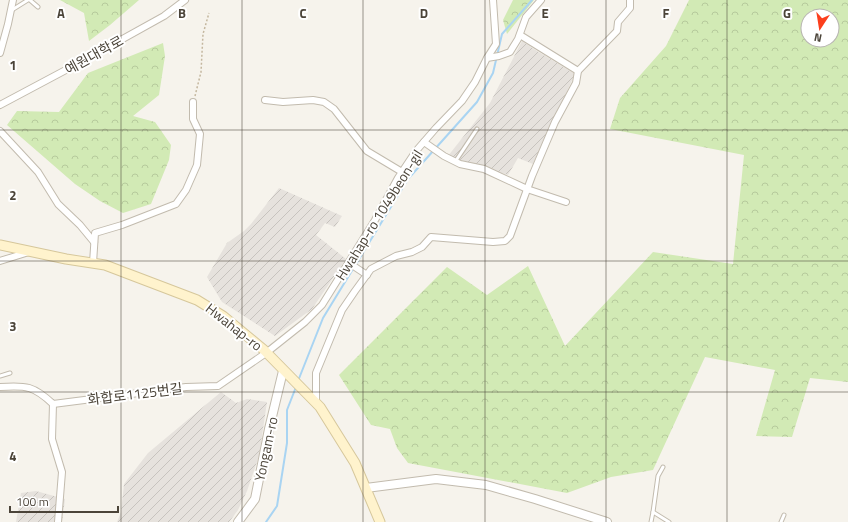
<svg xmlns="http://www.w3.org/2000/svg" width="848" height="522" viewBox="0 0 848 522" font-family="'Titillium Web','Noto Sans KR',sans-serif">
	<style>
		.industrial { fill: url(#industrial-furrows) }
		.forest { fill: url(#forest-crowns); fill-rule: evenodd }
		.lines { fill: none; stroke-linecap: round; stroke-linejoin: round }
		.stream { stroke: #a9d4f2; stroke-width: 2 }
		.service-casing { stroke: #c2bbae; stroke-width: 5 }
		.minor-casing { stroke: #c2bbae; stroke-width: 8 }
		.tertiary-casing { stroke: #c2bbae; stroke-width: 10 }
		.secondary-casing { stroke: #d6c79b; stroke-width: 11 }
		.path { stroke: #c4b79f; stroke-width: 1.5; stroke-dasharray: 2 2; stroke-linecap: butt }
		.service { stroke: #fff; stroke-width: 3 }
		.minor { stroke: #fff; stroke-width: 6 }
		.tertiary { stroke: #fff; stroke-width: 8 }
		.secondary { stroke: #fff3cd; stroke-width: 9 }
		.grid { fill: none; stroke: #4b4439; stroke-width: 1; stroke-opacity: 0.55 }
		.labels { text-anchor: middle; stroke-width: 4; stroke-linejoin: round; paint-order: stroke }
		.street-label { font-size: 14px; fill: #4b4439; stroke: #fff }
		.grid-label { font-size: 13px; text-anchor: middle; font-weight: bold; fill: #4b4439; stroke: #fff; stroke-width: 4; stroke-linejoin: round; paint-order: stroke }
	</style>
	<defs>
		<pattern id="industrial-furrows" width="10" height="10" patternUnits="userSpaceOnUse"><rect width="10" height="10" fill="#e6e2dd"/><path d="M-1 1l2-2M0 10L10 0M9 11l2-2" fill="none" stroke="#c7c3be"/></pattern>
		<pattern id="forest-crowns" width="20" height="18" patternUnits="userSpaceOnUse"><rect width="20" height="18" fill="#d2eab5"/><path d="M2 6a3 3 0 1 1 6 0M12 15a3 3 0 1 1 6 0" fill="none" stroke="#b6ca9c"/></pattern>
	</defs>
	<rect width="100%" height="100%" fill="#f6f3ec"/>
	<!-- industrial -->
	<g class="industrial">
		<polygon points="522,41 537,51 575,74 533,164 518,158 508,175 448,156 490,103"/>
		<polygon points="279,188 342,216 335,227 325,223 316,235 346,259 312,309 275,336 222,302 207,277 227,243 244,231 251,224"/>
		<polygon points="221,392 236,403 247,399 267,402 259,456 247,491 238,510 229,522 117,522 121,512 124,484 148,453"/>
		<polygon points="36,491 65,499 62,522 16,522 21,493"/>
	</g>
	<!-- forest -->
	<g class="forest">
		<polygon points="60,0 139,0 110,25 89,41 84,13"/>
		<polygon points="513,0 534,0 507,34 503,20"/>
		<path d="M 689,0 L 848,0 L 848,382 L 810,378 L 792,437 L 756,436 L 775,370 L 705,357 L 653,470 L 611,477 L 567,493 L 408,463 L 397,448 L 390,429 L 371,425 L 339,375 L 447,267 L 487,295 L 528,266 L 565,346 L 653,252 L 733,264 L 744,155 L 610,129 L 620,98 L 666,46 ZM 808,16 L 832,16 L 832,40 L 808,40 Z"/>
		<polygon points="163,43 165,56 159,95 133,116 155,122 171,145 169,160 151,204 123,213 100,201 75,184 7,125 17,111 59,112 88,73"/>
	</g>
	<g class="lines">
		<!-- stream -->
		<g class="stream">
			<polyline points="298,381 323,318 408,179 477,102 493,73 502,34 532,0"/>
			<polyline points="266,522 277,506 287,443 287,410 296,387"/>
		</g>
		<defs>
			<g id="service">
				<polyline points="30,0 38,7"/>
				<polyline points="12,10 28,0"/>
				<polyline points="455,162 477,129"/>
				<polyline points="0,376 10,373"/>
				<polyline points="653,512 658,476 663,467"/>
				<polyline points="651,522 653,512 669,522"/>
				<polyline points="781,522 784,515"/>
			</g>
			<g id="minor">
				<polyline points="520,35 578,71"/>
				<polyline points="0,53 8,24 13,0"/>
				<polyline points="487,58 496,44 493,0"/>
				<polyline points="265,100 283,102 313,100 324,102 334,109 367,151 402,172"/>
				<polyline points="0,105 92,56 164,16 185,0"/>
				<polyline points="0,131 38,172 58,204 80,225 94,242"/>
				<polyline points="424,142 444,156 460,164 484,169 527,189 566,202"/>
				<polyline points="0,261 29,252"/>
				<polyline points="93,263 95,233 122,225 176,204 186,190 197,165 200,134 193,119 193,102"/>
				<polyline points="349,263 367,275"/>
				<path d="M 0,387 C 26,385 34,386 53,404 L 186,387 L 218,386 L 266,353 L 305,322 L 322,305 L 375,220 L 398,178 L 416,151 L 436,128 L 462,101 L 475,82 L 487,58 L 499,56 L 510,52 L 518,39 L 526,17 L 541,0"/>
				<polyline points="53,404 52,439 62,472 58,522"/>
				<polyline points="316,404 316,373 342,310 355,291 371,269 396,256 412,252 422,247 431,237 493,242 505,241 510,236 532,176 555,122 576,83 578,71 617,31 618,22 630,8 630,0"/>
			</g>
			<g id="tertiary">
				<polyline points="366,488 436,479 486,485 535,499 607,522"/>
				<polyline points="238,522 255,499 269,429 283,371"/>
			</g>
			<polyline id="secondary" points="0,245 66,259 105,265 197,300 223,316 264,350 320,407 355,463 380,522"/>
		</defs>
		<!-- service casing -->
		<use href="#service" class="service-casing"/>
		<!-- minor casing -->
		<use href="#minor" class="minor-casing"/>
		<!-- tertiary casing -->
		<use href="#tertiary" class="tertiary-casing"/>
		<!-- secondary casing -->
		<use href="#secondary" class="secondary-casing"/>
		<!-- path -->
		<polyline class="path" points="195,96 201,72 203,34 209,13"/>
		<!-- service -->
		<use href="#service" class="service"/>
		<!-- minor -->
		<use href="#minor" class="minor"/>
		<!-- tertiary -->
		<use href="#tertiary" class="tertiary"/>
		<!-- secondary -->
		<use href="#secondary" class="secondary"/>
	</g>
	<!-- grid -->
	<path class="grid" d="M 121,0 L 121,522M 242,0 L 242,522M 363,0 L 363,522M 485,0 L 485,522M 606,0 L 606,522M 727,0 L 727,522M 0,130 L 848,130M 0,261 L 848,261M 0,392 L 848,392"/>
	<g class="labels">
		<!-- street labels -->
		<g class="street-label">
			<text transform="translate(94 55) rotate(-29)" y="5">예원대학로</text>
			<text transform="translate(379 215) rotate(-58)" y="5">Hwahap-ro 1049beon-gil</text>
			<text transform="translate(234 327) rotate(38)" y="5">Hwahap-ro</text>
			<text transform="translate(135 394) rotate(-7)" y="5">화합로1125번길</text>
			<text transform="translate(266 449) rotate(-78)" y="5">Yongam-ro</text>
		</g>
	</g>
	<g class="grid-label">
		<text x="61" y="18">A</text>
		<text x="182" y="18">B</text>
		<text x="303" y="18">C</text>
		<text x="424" y="18">D</text>
		<text x="545" y="18">E</text>
		<text x="666" y="18">F</text>
		<text x="787" y="18">G</text>
		<text x="13" y="70">1</text>
		<text x="13" y="200">2</text>
		<text x="13" y="331">3</text>
		<text x="13" y="461">4</text>
	</g>
	<!-- north arrow -->
	<g transform="translate(820 28) rotate(192)"><circle r="19" fill="#ffffff" stroke="#b7b4b0"/>
	<path d="M0-3L7 15L0 10L-7 15Z" fill="#fc3f1d"/>
	<text y="-6" font-size="11" font-weight="bold" text-anchor="middle" fill="#4b4439">N</text>
	</g>
	<!-- scale -->
	<path d="M10 506v6h108v-6" fill="none" stroke="#4b4439" stroke-width="2"/>
	<text x="16" y="506" font-size="12" fill="#4b4439" stroke="#ffffff" stroke-width="3" paint-order="stroke">100 m</text>
</svg>
